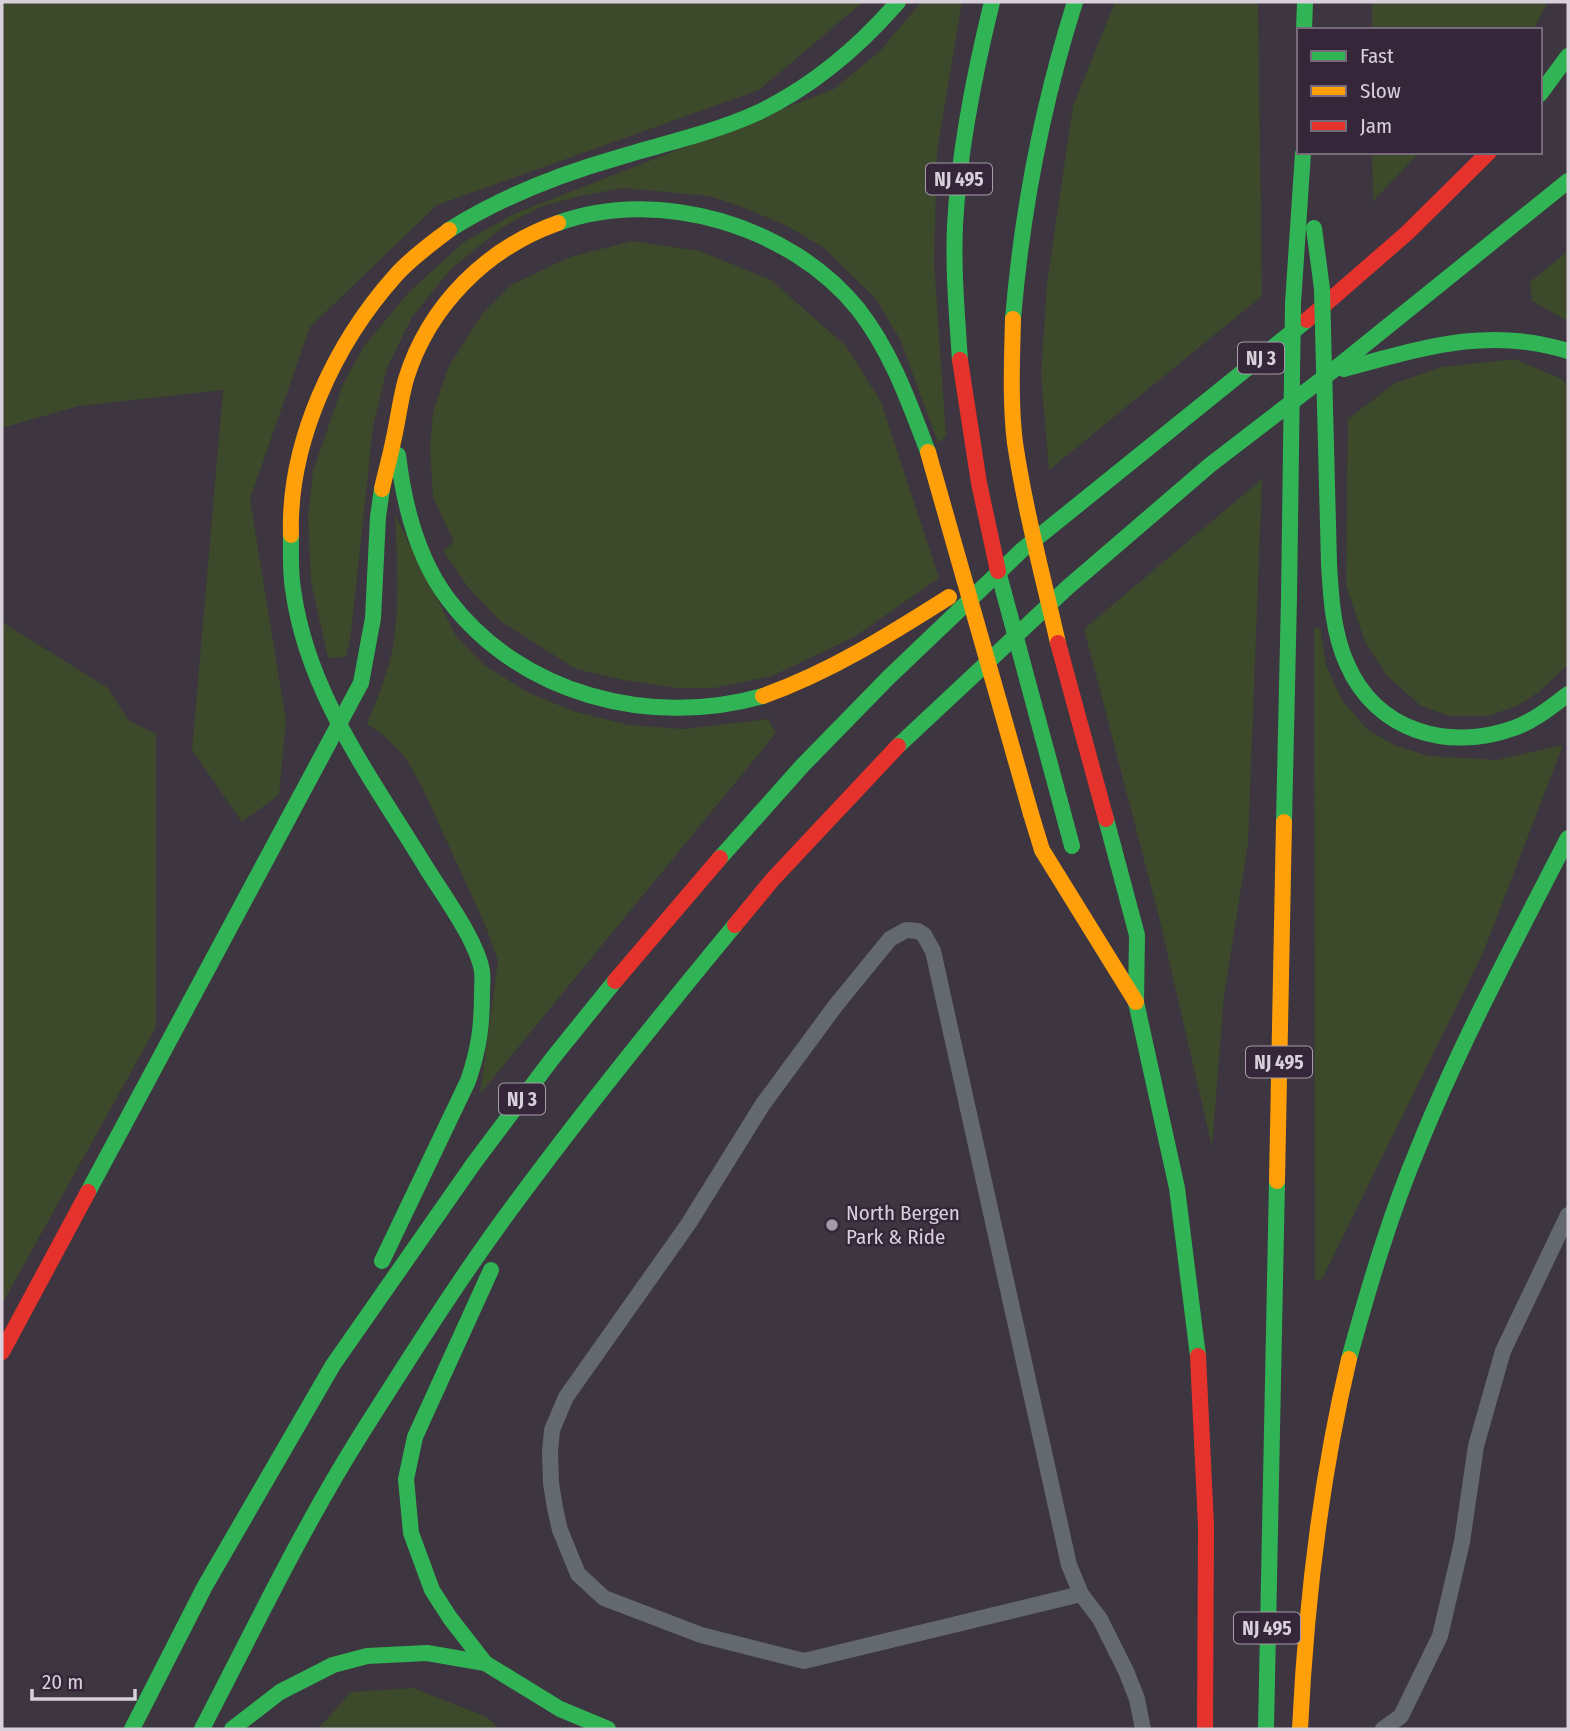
<svg xmlns="http://www.w3.org/2000/svg" width="1570" height="1731" viewBox="0 0 1570 1731" font-family="'Fira Sans Condensed',sans-serif">
	<style>
		.green { fill: #3c492a }
		.lines { fill: none; stroke-linecap: round; stroke-linejoin: round }
		.lane { stroke: #63696f; stroke-width: 16 }
		.fast { stroke: #30b455; stroke-width: 16 }
		.slow { stroke: #ff9f0a; stroke-width: 16 }
		.jam { stroke: #e5322d; stroke-width: 16 }
		.fast-bridge { stroke: #30b455; stroke-width: 16 }
		.slow-bridge { stroke: #ff9f0a; stroke-width: 16 }
		.jam-bridge { stroke: #e5322d; stroke-width: 16 }
		.poi-dot { fill: #a29aa4; stroke: #352739; stroke-width: 2.5 }
		.labels { text-anchor: middle; stroke-width: 5; stroke-linejoin: round; paint-order: stroke }
		.shield { fill: #352739; stroke: #a79daa; stroke-width: 2 }
		.shield-label { font-size: 19px; font-weight: bold; fill: #d8d0db }
		.poi-label { font-size: 21px; fill: #d8d0db; stroke: #352739; text-anchor: start }
	</style>
	<rect width="100%" height="100%" fill="#3d353f"/>
	<!-- green -->
	<g class="green">
		<polygon points="2,2 863,2 759,90 437,205 310,327 250,499 286,721 279,795 242,822 192,750 223,390 79,406 2,428"/>
		<polygon points="921,2 962,2 937,152 934,262 946,436 938,443 900,339 875,298 823,247 785,225 740,206 708,196 623,188 580,196 540,207 503,227 451,269 412,317 387,368 373,427 351,633 346,657 328,658 311,582 308,517 313,471 343,384 364,346 410,291 464,242 516,213 834,89 880,51"/>
		<polygon points="1115,2 1258,2 1262,296 1049,470 1041,375 1047,283 1073,106"/>
		<polygon points="1372,2 1548,2 1533,30 1372,30"/>
		<polygon points="1372,152 1420,152 1373,201"/>
		<polygon points="632,241 700,251 771,280 846,346 881,402 939,578 854,637 772,676 714,688 676,688 623,680 576,669 500,621 468,587 443,551 454,542 433,497 430,448 433,412 448,368 482,314 511,285 570,257"/>
		<polygon points="1568,251 1568,321 1532,301 1530,282"/>
		<polygon points="1514,359 1560,378 1568,385 1568,664 1539,692 1517,706 1488,716 1449,716 1421,706 1387,676 1365,642 1346,585 1348,419 1395,383 1442,367"/>
		<polygon points="1262,479 1248,844 1224,996 1212,1147 1159,917 1084,629"/>
		<path d="M 395,515 L 456,636 L 483,664 L 527,692 L 573,711 L 629,725 L 684,729 L 768,719 L 776,733 L 480,1094 L 498,961 L 486,927 L 421,785 L 405,757 L 382,734 L 367,724 C 377,699 388,673 393,646 C 400,604 397,558 395,515 Z"/>
		<polygon points="2,622 108,688 128,720 156,734 156,1027 2,1304"/>
		<polygon points="1314,628 1320,629 1326,665 1342,700 1367,729 1396,746 1429,756 1497,760 1563,745 1483,953 1322,1279 1315,1280"/>
		<polygon points="413,1688 487,1717 499,1729 318,1729 351,1692"/>
	</g>
	<g class="lines">
		<!-- lane -->
		<g class="lane">
			<polyline points="1081,1594 804,1661 701,1635 604,1598 578,1574 560,1530 555,1508 551,1483 550,1452 552,1430 566,1397 689,1223 763,1104 836,1005 890,939 906,930 918,931 924,935 933,951 1069,1565 1081,1594 1100,1619 1126,1671 1137,1699 1143,1729"/>
			<polyline points="1383,1729 1401,1716 1440,1636 1462,1542 1476,1446 1503,1351 1568,1215"/>
		</g>
		<!-- fast -->
		<g class="fast">
			<polyline points="1304,30 1305,2"/>
			<polyline points="1540,94 1568,56"/>
			<path d="M 558,223 C 659,186 791,226 858,309 C 891,351 909,402 928,452"/>
			<path d="M 449,230 C 501,197 560,174 620,157 C 665,143 713,133 757,113 C 812,87 858,48 898,2"/>
			<path d="M 1013,319 C 1022,210 1042,106 1075,2"/>
			<path d="M 960,360 C 957,315 953,270 955,225 C 959,150 974,75 992,2"/>
			<path d="M 1344,369 C 1423,348 1487,326 1568,351"/>
			<path d="M 398,455 C 404,505 417,558 448,599 C 520,695 651,728 763,696"/>
			<path d="M 291,535 C 291,553 290,571 293,589 C 307,694 373,780 427,869 C 444,896 477,941 482,971 C 483,978 482,986 482,993 C 482,1026 479,1049 468,1081 L 382,1261"/>
			<path d="M 1329,564 C 1331,598 1333,633 1347,664 C 1376,731 1448,752 1514,728 C 1534,721 1551,707 1568,694"/>
			<polyline points="898,746 1068,587 1210,465 1331,372 1568,181"/>
			<polyline points="1106,819 1137,935 1136,1002 1177,1188 1198,1356"/>
			<polyline points="1284,822 1289,597"/>
			<polyline points="720,858 803,765 888,678 1022,550 1307,320"/>
			<polyline points="88,1192 361,683 373,618 378,517 382,489"/>
			<path d="M 1349,1359 C 1369,1286 1390,1215 1419,1146 C 1462,1040 1516,939 1568,838"/>
			<polyline points="485,1663 450,1618 432,1590 411,1533 406,1479 415,1437 491,1270"/>
			<polyline points="132,1729 205,1586 333,1365 474,1163 552,1059 615,981"/>
			<path d="M 202,1729 C 253,1631 301,1530 360,1436 C 405,1365 450,1293 500,1224 C 574,1122 654,1023 735,925"/>
			<polyline points="232,1729 280,1692 333,1665 367,1656 427,1653 485,1663 560,1709 608,1729"/>
			<polyline points="1266,1729 1277,1181"/>
		</g>
		<!-- slow -->
		<g class="slow">
			<path d="M 382,489 C 385,474 390,458 393,442 C 398,421 400,400 406,379 C 429,305 487,248 558,223"/>
			<path d="M 291,535 C 288,442 335,343 396,275 C 411,258 431,244 449,230"/>
			<path d="M 763,696 C 830,672 889,635 949,597"/>
			<polyline points="1031,814 1042,850 1136,1002"/>
			<polyline points="1277,1181 1284,822"/>
			<path d="M 1300,1729 C 1306,1604 1320,1481 1349,1359"/>
		</g>
		<!-- jam -->
		<g class="jam">
			<polyline points="1307,320 1407,233 1489,152"/>
			<polyline points="735,925 773,879 898,746"/>
			<polyline points="615,981 720,858"/>
			<polyline points="2,1352 88,1192"/>
			<polyline points="1198,1356 1206,1526 1205,1729"/>
		</g>
		<!-- fast-bridge -->
		<g class="fast-bridge">
			<polyline points="1314,228 1322,289 1329,564"/>
			<polyline points="998,571 1072,846"/>
			<polyline points="1289,597 1293,303 1303,153"/>
		</g>
		<!-- slow-bridge -->
		<g class="slow-bridge">
			<path d="M 1013,319 C 1012,360 1010,402 1015,443 C 1025,510 1043,577 1058,643"/>
			<polyline points="928,452 1031,814"/>
		</g>
		<!-- jam-bridge -->
		<g class="jam-bridge">
			<polyline points="960,360 979,483 998,571"/>
			<polyline points="1058,643 1106,819"/>
		</g>
	</g>
	<!-- markers -->
	<circle class="poi-dot" cx="832" cy="1225" r="7"/>
	<g class="labels">
		<!-- shield labels -->
		<g class="shield">
			<rect x="926" y="163.5" width="66" height="31" rx="5"/>
			<rect x="1238" y="342.5" width="46" height="31" rx="5"/>
			<rect x="1246" y="1046.5" width="66" height="31" rx="5"/>
			<rect x="499" y="1083.5" width="46" height="31" rx="5"/>
			<rect x="1234" y="1612.5" width="66" height="31" rx="5"/>
		</g>
		<g class="shield-label">
			<text x="959" y="186">NJ 495</text>
			<text x="1261" y="365">NJ 3</text>
			<text x="1279" y="1069">NJ 495</text>
			<text x="522" y="1106">NJ 3</text>
			<text x="1267" y="1635">NJ 495</text>
		</g>
		<!-- poi labels -->
		<g class="poi-label">
			<text x="846" y="1220">North Bergen<tspan x="846" dy="24">Park &amp; Ride</tspan></text>
		</g>
	</g>
	<!-- border -->
	<rect width="1570" height="1731" fill="none" stroke="#d8d0db" stroke-width="7"/>
	<!-- legend -->
	<rect x="1297" y="28" width="245" height="126" fill="#352739" stroke="#766b7a" stroke-width="2"/>
	<rect x="1311" y="51" width="35" height="10" fill="#30b455" stroke="#766b7a" stroke-width="2"/>
	<text x="1360" y="63" font-size="21" fill="#d8d0db">Fast</text>
	<rect x="1311" y="86" width="35" height="10" fill="#ff9f0a" stroke="#766b7a" stroke-width="2"/>
	<text x="1360" y="98" font-size="21" fill="#d8d0db">Slow</text>
	<rect x="1311" y="121" width="35" height="10" fill="#e5322d" stroke="#766b7a" stroke-width="2"/>
	<text x="1360" y="133" font-size="21" fill="#d8d0db">Jam</text>
	<!-- scale -->
	<path d="M32 1689v10h103v-10" fill="none" stroke="#d8d0db" stroke-width="3.5"/>
	<text x="42" y="1689" font-size="21" fill="#d8d0db" stroke="#352739" stroke-width="5" paint-order="stroke">20 m</text>
</svg>
